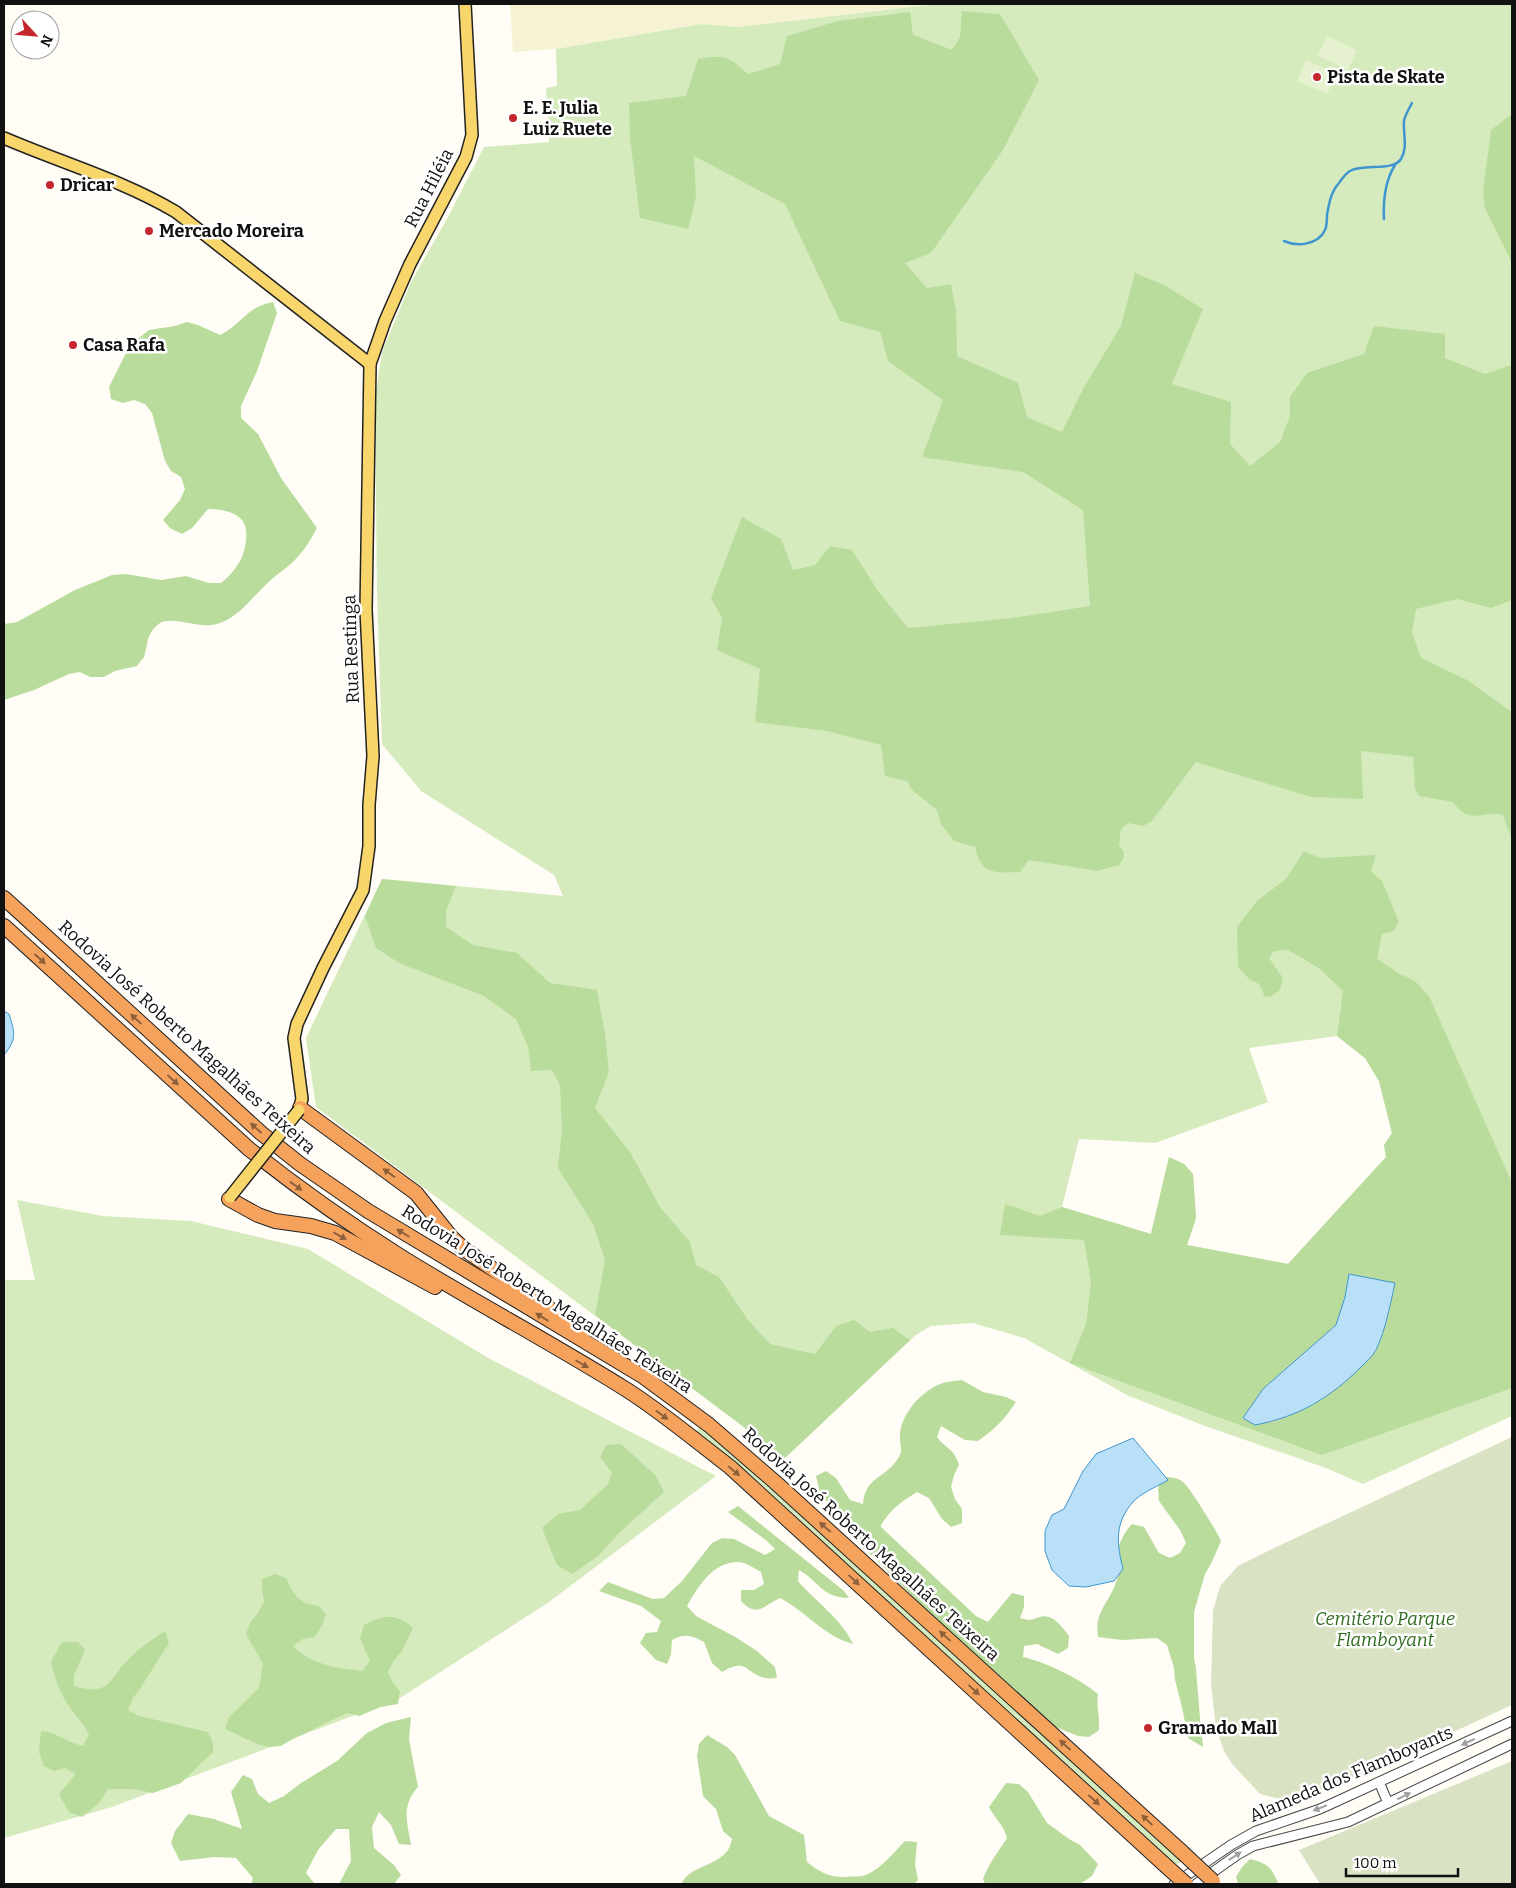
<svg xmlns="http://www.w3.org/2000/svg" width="1516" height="1888" viewBox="0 0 1516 1888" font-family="Bitter,serif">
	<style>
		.farmland { fill: #f6f3d4 }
		.green { fill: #d5ebbd; fill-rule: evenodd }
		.forest { fill: #b9dc9c; fill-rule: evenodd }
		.cemetery { fill: #d9e3c4 }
		.pitch { fill: #e6f2cf }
		.water { fill: #b9e0f7; stroke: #3f96cf }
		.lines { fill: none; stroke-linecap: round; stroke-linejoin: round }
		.stream { stroke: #3f96cf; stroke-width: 2.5 }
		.minor-casing { stroke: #444; stroke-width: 11 }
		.major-casing { stroke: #222; stroke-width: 14 }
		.highway-casing { stroke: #222; stroke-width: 16 }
		.minor { stroke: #fff; stroke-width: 9 }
		.major { stroke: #f9d66b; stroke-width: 11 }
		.highway { stroke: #f5a25d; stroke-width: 14 }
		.major-bridge-casing { stroke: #222; stroke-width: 14; stroke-linecap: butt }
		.highway-bridge-casing { stroke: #222; stroke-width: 16; stroke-linecap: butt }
		.major-bridge { stroke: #f9d66b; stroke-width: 11 }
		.highway-bridge { stroke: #f5a25d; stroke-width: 14 }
		.oneway { fill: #8e613b }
		.oneway2 { fill: #a0a0a0 }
		.poi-dot { fill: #c4262e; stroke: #fff; stroke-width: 2 }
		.labels { text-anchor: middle; stroke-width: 5; stroke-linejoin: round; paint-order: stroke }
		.poi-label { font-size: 18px; font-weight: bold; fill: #111; stroke: #fff; text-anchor: start }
		.street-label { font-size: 18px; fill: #111; stroke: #fff }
		.park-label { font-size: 18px; font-style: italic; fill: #2f6b1f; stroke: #fff }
	</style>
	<rect width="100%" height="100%" fill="#fffdf5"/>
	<!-- farmland -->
	<polygon class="farmland" points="510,4 937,4 739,27 701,24 556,49 513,52"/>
	<!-- green -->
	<g class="green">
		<path d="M 937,4 L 1512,4 L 1512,1416 L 1363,1484 L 1326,1468 L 1205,1426 L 1129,1396 L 1024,1338 L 973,1323 L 931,1326 L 916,1335 L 785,1458 L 316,1107 L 306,1038 L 382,879 L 563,896 L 554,875 L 421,791 L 382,744 L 377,593 L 375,397 L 382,352 L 411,282 L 448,217 L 484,147 L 549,142 L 546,88 L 557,86 L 556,49 L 701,24 L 739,27 ZM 1337,1036 L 1365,1058 L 1379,1081 L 1392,1133 L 1384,1145 L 1386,1157 L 1288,1264 L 1187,1245 L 1196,1218 L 1193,1174 L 1184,1164 L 1169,1157 L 1151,1234 L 1062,1207 L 1079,1139 L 1155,1143 L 1268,1102 L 1249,1048 Z"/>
		<polygon points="17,1200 103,1216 191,1221 308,1249 490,1359 716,1476 549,1602 400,1698 112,1807 4,1838 4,1280 35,1280"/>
		<polygon points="702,1425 1183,1860 1174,1866 695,1432"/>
	</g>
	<!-- forest -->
	<g class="forest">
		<path d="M 962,11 L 1000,14 L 1039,80 L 1003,150 L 931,253 L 905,263 L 927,288 L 951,284 L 956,311 L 957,356 L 1018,383 L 1027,417 L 1062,432 L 1084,387 L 1121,326 L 1135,273 L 1164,285 L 1203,309 L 1172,384 L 1231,402 L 1230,444 L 1250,466 L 1280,442 L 1290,416 L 1290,397 L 1307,373 L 1364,354 L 1374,326 L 1445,334 L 1445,358 L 1485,374 L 1512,365 L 1512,600 L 1491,608 L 1457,599 L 1416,609 L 1412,632 L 1421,658 L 1467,680 L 1512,712 L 1512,837 L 1507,827 L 1503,815 C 1483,809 1470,827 1453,802 L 1419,796 L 1415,788 L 1413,757 L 1361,751 L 1363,799 L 1311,797 L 1196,762 L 1152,821 L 1143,826 L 1128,823 L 1121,829 L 1119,845 L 1124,852 L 1123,859 L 1119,865 L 1097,871 L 1029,860 L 1020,872 C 995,873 981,875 975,847 L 954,841 L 941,824 L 937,810 L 912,790 L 907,781 L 885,776 L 881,745 L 827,731 L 755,722 L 760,669 L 717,650 L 722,618 L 711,598 L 742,517 L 781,539 L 793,570 L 815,565 L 830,546 L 852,550 L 878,591 L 908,628 L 1012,618 L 1090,606 L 1083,510 L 1023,472 L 922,457 L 943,400 L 888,361 L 880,332 L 840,321 L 785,204 L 694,156 L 696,197 L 688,229 L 640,218 L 630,137 L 629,103 L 686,96 L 698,59 C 726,54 728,56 748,74 L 780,64 L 787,36 L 838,21 L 910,12 L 913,35 L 952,50 L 960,37 Z"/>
		<polygon points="1512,114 1512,263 1485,208 1483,191 1491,130"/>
		<path d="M 273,302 L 277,313 L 257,371 L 241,406 L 241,418 L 258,434 L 281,478 L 317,528 C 312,537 307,547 300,554 C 293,564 281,571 272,579 C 253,595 238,621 212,625 C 198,627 170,616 160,623 C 145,634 149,643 144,657 C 142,660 139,663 137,666 L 115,671 L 104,677 L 90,677 L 80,672 L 69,674 L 34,690 L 4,700 L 4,624 L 17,622 L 75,590 L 112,575 L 126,574 L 161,580 L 186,576 L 209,583 L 221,583 C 227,578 234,571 239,563 C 245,553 251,529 241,519 C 233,511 219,509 208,509 L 192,528 L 182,534 L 170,528 L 163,520 L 180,500 L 185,489 L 181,477 L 171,471 L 165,461 L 152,413 L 145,404 L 134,400 L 123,403 L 111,399 L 109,387 L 130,345 L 149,330 L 175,326 L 187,322 L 198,325 L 220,335 C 243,323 246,307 273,302 Z"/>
		<path d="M 1304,851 L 1320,858 L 1376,855 L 1371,871 L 1382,881 L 1399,922 L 1394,931 L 1382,934 L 1377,959 L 1400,974 L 1415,981 L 1429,996 L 1512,1183 L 1512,1388 L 1322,1455 L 1070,1363 L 1086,1324 L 1091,1282 L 1084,1240 L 1000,1235 L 1005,1204 L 1040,1216 L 1062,1207 L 1151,1234 L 1169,1157 L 1184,1164 L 1193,1174 L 1196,1218 L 1187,1245 L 1288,1264 L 1386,1157 L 1384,1145 L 1392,1133 L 1379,1081 L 1365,1058 L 1337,1036 L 1343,991 L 1320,969 L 1302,958 L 1288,950 L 1274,951 L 1269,958 L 1283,978 L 1280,990 L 1272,996 L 1265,997 L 1259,984 L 1249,979 L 1238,967 L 1237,927 L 1257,901 L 1286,879 ZM 1349,1274 L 1395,1283 L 1388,1317 L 1376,1352 L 1278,1421 L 1255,1425 L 1243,1418 L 1263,1389 L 1336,1325 L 1345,1297 Z"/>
		<polygon points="382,879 456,886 446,911 446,927 473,945 517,953 550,983 597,990 605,1034 609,1072 595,1108 630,1152 660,1207 690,1242 696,1265 719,1277 748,1320 770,1344 815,1354 836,1326 854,1320 870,1332 893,1328 910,1340 785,1458 595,1315 605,1260 593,1224 558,1168 562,1131 560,1085 552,1070 531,1071 528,1047 516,1019 484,996 399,963 376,948 365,916"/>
		<path d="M 962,1380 L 983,1392 L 1006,1397 L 1016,1402 C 1006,1418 993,1431 978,1441 L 965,1440 L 941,1426 L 937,1437 C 947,1450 954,1448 959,1465 L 954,1475 L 951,1487 L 955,1499 L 962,1509 L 962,1523 L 951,1527 L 942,1519 L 929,1498 L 917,1492 C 902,1501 890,1510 881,1525 L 881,1527 L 976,1616 L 988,1622 L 1012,1593 L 1024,1596 L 1024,1607 L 1020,1618 C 1030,1621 1030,1620 1040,1617 C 1053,1613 1062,1627 1069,1636 L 1068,1648 L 1058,1654 L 1037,1644 L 1024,1646 L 1023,1657 C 1046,1662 1080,1679 1098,1694 C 1096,1707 1100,1717 1099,1730 L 1089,1737 L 1078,1736 L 1056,1727 L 1046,1720 L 967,1650 L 861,1545 L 820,1493 L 816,1476 L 826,1471 L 836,1478 L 850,1500 L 863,1504 C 865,1477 884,1479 897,1460 C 904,1450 900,1449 900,1438 C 899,1415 922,1390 943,1383 C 949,1381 956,1381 962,1380 Z"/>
		<polygon points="621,1444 655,1475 664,1492 619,1533 597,1557 572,1574 557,1565 542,1528 558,1514 580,1510 608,1484 612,1473 600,1457 606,1445"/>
		<path d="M 1161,1477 C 1168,1477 1177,1477 1183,1482 C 1189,1486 1218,1533 1221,1541 L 1211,1564 L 1205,1574 L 1194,1612 L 1194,1658 L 1196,1669 L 1200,1719 L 1203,1747 L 1188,1738 L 1182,1707 L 1175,1680 L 1174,1668 L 1167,1645 L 1157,1638 L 1122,1640 L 1098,1637 C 1094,1611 1109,1604 1116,1582 C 1119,1575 1118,1567 1117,1559 C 1117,1546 1123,1534 1132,1524 L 1144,1527 L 1159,1553 L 1170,1558 L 1180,1553 L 1186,1543 L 1180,1530 L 1159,1501 L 1158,1489 Z"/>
		<path d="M 738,1506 L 844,1591 L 849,1598 C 822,1598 819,1581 799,1570 L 798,1581 C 816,1602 841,1618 853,1644 C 823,1636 807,1612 780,1598 C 763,1606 757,1618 741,1601 L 741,1590 L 754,1590 L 764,1584 L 761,1572 C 755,1569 747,1563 739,1562 C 713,1561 698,1587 687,1606 L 696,1616 L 737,1638 L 757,1651 L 775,1667 L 777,1678 C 774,1678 769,1679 765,1678 C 744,1673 748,1657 722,1672 L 712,1663 L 704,1642 C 692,1635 684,1633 672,1640 L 671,1654 L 667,1664 L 656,1660 L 640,1643 L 646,1633 L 657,1632 L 661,1621 L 641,1606 L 599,1591 L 608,1582 L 653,1599 L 664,1598 L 682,1581 L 712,1543 L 722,1538 L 734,1539 L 765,1555 L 775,1549 L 767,1541 L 728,1512 Z"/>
		<path d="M 275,1574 L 286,1578 C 294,1595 299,1604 319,1606 L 326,1614 L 322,1625 L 315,1637 L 303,1639 L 293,1646 C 311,1665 337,1668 362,1671 L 370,1661 L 360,1638 L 364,1625 C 385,1615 395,1612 413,1628 L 402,1651 L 394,1660 L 388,1672 L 393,1683 L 400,1691 L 398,1704 L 381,1707 L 359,1716 L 347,1713 L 291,1740 L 281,1746 L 269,1747 L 257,1744 L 225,1729 L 229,1717 L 259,1688 L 263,1664 L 246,1634 L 250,1623 L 258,1613 L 264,1601 L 262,1590 L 262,1579 Z"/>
		<path d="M 165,1631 L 169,1643 L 141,1687 L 133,1698 L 128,1710 L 139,1716 L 208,1732 L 213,1743 L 213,1752 L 181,1783 L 153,1793 L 133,1789 L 108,1789 L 100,1802 L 82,1817 L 69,1812 L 59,1794 L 76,1774 L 65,1768 L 54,1771 L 44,1766 L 39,1752 L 41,1731 C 57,1732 68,1743 83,1746 L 89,1735 C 83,1722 76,1717 69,1706 C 59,1692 55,1678 51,1662 L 62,1642 L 78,1642 L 85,1650 L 74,1675 L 74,1686 C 81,1688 93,1691 101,1688 C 111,1685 116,1673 122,1666 C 134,1652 149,1641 165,1631 Z"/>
		<path d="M 411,1717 L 409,1739 L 418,1787 C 401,1806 407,1821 411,1845 L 399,1844 L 391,1825 L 379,1812 L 372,1827 L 374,1848 L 394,1865 L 401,1875 L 394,1884 L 339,1884 L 351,1861 L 349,1829 L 336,1829 L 318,1850 L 306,1873 L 315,1884 L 251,1884 L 253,1878 L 236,1858 L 215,1857 L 180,1861 L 171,1843 L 175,1831 L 188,1814 L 214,1819 L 242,1829 L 231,1792 L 243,1775 L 252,1779 L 258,1794 L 269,1803 L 284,1796 L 301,1783 L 337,1761 L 367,1733 L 386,1723 Z"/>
		<path d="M 707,1735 L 727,1747 L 735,1755 L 769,1816 L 804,1835 L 807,1862 C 819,1872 830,1878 846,1877 C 853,1876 861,1877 866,1875 C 882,1868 893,1853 905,1841 L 917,1842 L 915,1865 L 918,1880 L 914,1884 L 681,1884 C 691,1865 716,1867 728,1850 C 730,1847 731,1842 732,1839 L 723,1831 L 716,1809 L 703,1796 L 697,1756 L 699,1744 Z"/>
		<path d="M 1006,1783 L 1019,1784 L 1028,1792 L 1047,1823 L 1069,1839 L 1080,1845 L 1098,1864 L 1092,1876 L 1080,1884 L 985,1884 L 983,1879 C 989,1863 998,1852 1007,1838 C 1004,1825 995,1819 989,1807 Z"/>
		<path d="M 1250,1859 C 1270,1864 1270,1867 1279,1884 L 1238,1884 L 1236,1877 L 1242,1867 Z"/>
	</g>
	<!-- cemetery -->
	<g class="cemetery">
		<polygon points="1512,1437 1512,1705 1334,1787 1287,1801 1260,1794 1232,1764 1224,1751 1216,1728 1211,1684 1213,1611 1220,1586 1238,1566 1272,1549"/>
		<polygon points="1512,1761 1512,1884 1320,1884 1299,1850"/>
	</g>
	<!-- pitch -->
	<g class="pitch">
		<polygon points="1327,36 1357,50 1348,70 1318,56"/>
		<polygon points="1306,60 1336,74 1327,94 1297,81"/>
	</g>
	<!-- water -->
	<g class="water">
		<path d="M 4,1011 L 9,1014 C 15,1033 17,1039 4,1055 Z"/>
		<path d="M 1349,1274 L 1395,1283 C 1390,1305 1386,1329 1376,1350 C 1373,1356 1366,1362 1361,1367 C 1330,1398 1298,1417 1255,1425 L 1243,1418 L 1263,1389 L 1336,1325 L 1345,1297 Z"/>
		<path d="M 1133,1438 L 1168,1480 C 1158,1486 1139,1494 1132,1503 C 1114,1525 1117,1544 1123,1569 L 1114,1581 L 1086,1587 L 1069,1586 L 1052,1570 L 1045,1551 L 1045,1531 L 1052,1515 L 1064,1509 L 1083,1471 L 1096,1454 Z"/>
	</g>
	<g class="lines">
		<!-- stream -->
		<g class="stream">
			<path d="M 1384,219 C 1383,200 1385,181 1395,165"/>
			<path d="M 1284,241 C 1297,247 1318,245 1325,230 C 1327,226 1327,220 1327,215 C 1329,203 1331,192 1339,183 C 1342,179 1345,174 1350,171 C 1363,163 1393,172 1401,159 C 1408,148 1403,134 1404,121 C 1405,115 1409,109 1412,103"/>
		</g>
		<defs>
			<g id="minor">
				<polyline points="1379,1782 1388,1803"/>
				<polyline points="1174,1884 1231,1845 1256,1831 1320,1809 1512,1721"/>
				<polyline points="1196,1884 1237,1855 1253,1846 1348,1822 1512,1744"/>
			</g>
			<g id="major">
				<path d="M 4,138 C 62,163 122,180 176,212 L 370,364"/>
				<polyline points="299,1110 302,1099 294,1038 297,1024 323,968 363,890 369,846 369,805 373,756 366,610 370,364 385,321 410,264 466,157 472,135 465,4"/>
			</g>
			<g id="highway">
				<polyline points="4,898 261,1133 300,1164 368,1211 644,1377 709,1425 775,1482 1183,1853"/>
				<path d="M 4,926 L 249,1149 C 298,1188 349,1224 403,1258 C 476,1303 554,1344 627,1390 C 663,1413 696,1441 730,1467 L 1165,1865"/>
				<polyline points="300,1108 416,1193 452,1238 464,1249 583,1332"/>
				<polyline points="229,1199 258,1215 275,1221 311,1226 335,1233 435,1287"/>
			</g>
		</defs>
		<!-- minor casing -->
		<use href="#minor" class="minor-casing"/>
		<!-- major casing -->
		<use href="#major" class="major-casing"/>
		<!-- highway casing -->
		<use href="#highway" class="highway-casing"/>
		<!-- minor -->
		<use href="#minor" class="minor"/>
		<!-- major -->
		<use href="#major" class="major"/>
		<!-- highway -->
		<use href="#highway" class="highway"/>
		<defs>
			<polyline id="major-bridge" points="230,1197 299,1110"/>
			<g id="highway-bridge">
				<polyline points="1183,1853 1213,1881"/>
				<polyline points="1165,1865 1186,1884"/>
			</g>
		</defs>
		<!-- major-bridge casing -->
		<use href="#major-bridge" class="major-bridge-casing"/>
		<!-- highway-bridge casing -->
		<use href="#highway-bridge" class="highway-bridge-casing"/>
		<!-- major-bridge -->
		<use href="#major-bridge" class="major-bridge"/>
		<!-- highway-bridge -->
		<use href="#highway-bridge" class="highway-bridge"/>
	</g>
	<!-- one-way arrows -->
	<defs><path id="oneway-solid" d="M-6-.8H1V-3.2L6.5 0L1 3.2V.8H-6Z" transform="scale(1.25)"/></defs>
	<g class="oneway">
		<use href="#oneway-solid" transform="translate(40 959) rotate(42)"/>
		<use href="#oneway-solid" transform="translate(136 1019) rotate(-138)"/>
		<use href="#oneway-solid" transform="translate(173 1080) rotate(42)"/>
		<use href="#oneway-solid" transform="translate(256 1128) rotate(-138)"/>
		<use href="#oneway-solid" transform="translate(389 1173) rotate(-144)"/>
		<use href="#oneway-solid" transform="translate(296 1186) rotate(36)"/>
		<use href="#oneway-solid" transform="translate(403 1233) rotate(-149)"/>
		<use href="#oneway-solid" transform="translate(340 1236) rotate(28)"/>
		<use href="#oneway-solid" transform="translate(542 1317) rotate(-149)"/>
		<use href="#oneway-solid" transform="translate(582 1364) rotate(30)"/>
		<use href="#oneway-solid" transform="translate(662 1415) rotate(36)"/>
		<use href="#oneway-solid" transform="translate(734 1471) rotate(40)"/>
		<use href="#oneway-solid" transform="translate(825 1527) rotate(-138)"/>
		<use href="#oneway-solid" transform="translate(854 1580) rotate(43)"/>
		<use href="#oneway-solid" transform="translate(945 1636) rotate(-138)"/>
		<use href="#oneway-solid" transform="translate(974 1690) rotate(43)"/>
		<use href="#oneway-solid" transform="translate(1065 1745) rotate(-138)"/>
		<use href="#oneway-solid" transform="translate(1094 1800) rotate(42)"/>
		<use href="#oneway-solid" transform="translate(1147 1820) rotate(-137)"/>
	</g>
	<g class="oneway2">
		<use href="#oneway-solid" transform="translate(1468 1742) rotate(155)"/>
		<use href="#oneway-solid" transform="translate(1404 1796) rotate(-26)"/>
		<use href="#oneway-solid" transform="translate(1320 1808) rotate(158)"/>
		<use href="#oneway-solid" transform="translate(1235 1856) rotate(-33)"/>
	</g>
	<!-- markers -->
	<g class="poi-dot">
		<circle cx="1317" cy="77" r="5"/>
		<circle cx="513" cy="118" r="5"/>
		<circle cx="50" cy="185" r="5"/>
		<circle cx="149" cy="231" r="5"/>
		<circle cx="73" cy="345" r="5"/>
		<circle cx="1148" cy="1728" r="5"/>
	</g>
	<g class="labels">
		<!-- poi labels -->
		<g class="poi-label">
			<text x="1327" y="83">Pista de Skate</text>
			<text x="523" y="114">E. E. Julia<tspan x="523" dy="21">Luiz Ruete</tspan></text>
			<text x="60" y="191">Dricar</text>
			<text x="159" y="237">Mercado Moreira</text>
			<text x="83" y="351">Casa Rafa</text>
			<text x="1158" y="1734">Gramado Mall</text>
		</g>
		<!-- street labels -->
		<g class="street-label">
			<text transform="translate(429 188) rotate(-63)" y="6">Rua Hiléia</text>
			<text transform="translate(351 649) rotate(-92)" y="6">Rua Restinga</text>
			<text transform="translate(187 1037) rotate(42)" y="6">Rodovia José Roberto Magalhães Teixeira</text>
			<text transform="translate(547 1299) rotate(32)" y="6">Rodovia José Roberto Magalhães Teixeira</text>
			<text transform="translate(871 1544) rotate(42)" y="6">Rodovia José Roberto Magalhães Teixeira</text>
			<text transform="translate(1351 1774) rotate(-23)" y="6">Alameda dos Flamboyants</text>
		</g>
		<!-- park labels -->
		<g class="park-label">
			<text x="1385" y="1625">Cemitério Parque<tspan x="1385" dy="21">Flamboyant</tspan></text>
		</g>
	</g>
	<!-- border -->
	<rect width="1516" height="1888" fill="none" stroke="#111111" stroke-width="10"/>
	<!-- north arrow -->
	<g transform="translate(35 35) rotate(116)"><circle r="24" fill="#ffffff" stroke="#a0a0a0"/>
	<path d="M0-4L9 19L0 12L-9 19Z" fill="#c4262e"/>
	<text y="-8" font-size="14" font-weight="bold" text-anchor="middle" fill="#111111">N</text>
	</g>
	<!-- scale -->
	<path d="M1346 1868v8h112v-8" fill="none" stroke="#111111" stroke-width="2.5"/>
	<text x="1354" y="1868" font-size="15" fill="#111111" stroke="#ffffff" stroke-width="4" paint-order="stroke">100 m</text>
</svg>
